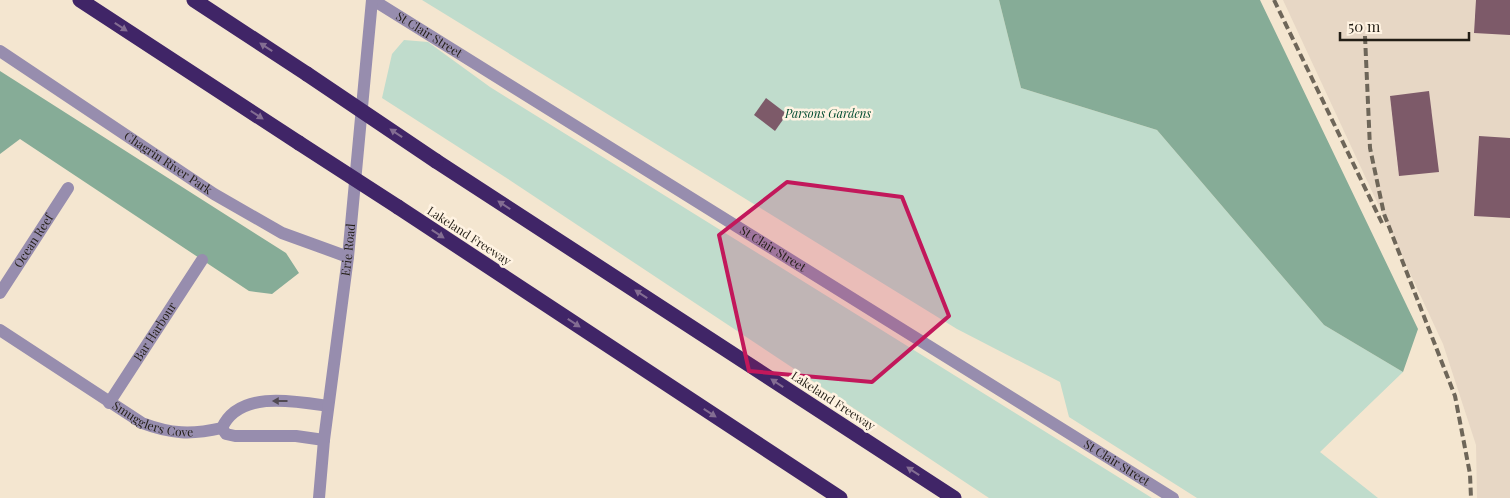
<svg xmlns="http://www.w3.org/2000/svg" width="1510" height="498" viewBox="0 0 1510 498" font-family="'Playfair Display',serif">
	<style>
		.industrial { fill: #e7d7c5 }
		.green { fill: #c0dccc }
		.forest { fill: #86ac97 }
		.building { fill: #7d5a69 }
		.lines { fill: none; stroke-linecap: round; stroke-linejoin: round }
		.minor { stroke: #978dae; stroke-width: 12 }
		.highway { stroke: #402567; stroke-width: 15 }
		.rail { stroke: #6e6659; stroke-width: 4; stroke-dasharray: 8 4; stroke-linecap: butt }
		.highway-bridge { stroke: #402567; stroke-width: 15 }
		.oneway { fill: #836d92 }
		.oneway2 { fill: #514a53 }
		.marked { fill: #c2185b; fill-opacity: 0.2; stroke: #c2185b; stroke-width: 4; stroke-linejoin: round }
		.labels { text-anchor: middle; stroke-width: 5; stroke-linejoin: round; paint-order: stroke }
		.street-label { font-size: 12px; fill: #231e16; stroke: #fff3e2 }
		.park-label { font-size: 12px; font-style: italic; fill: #024b30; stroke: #fff3e2 }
	</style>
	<rect width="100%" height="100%" fill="#f4e6d0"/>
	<!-- industrial -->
	<polygon class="industrial" points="1283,0 1510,0 1510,498 1477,498 1476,445 1443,344"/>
	<!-- green -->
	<g class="green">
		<polygon points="422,0 999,0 1021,88 1157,130 1324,325 1403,372 1320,452 1378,498 1197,498 1069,417 1060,382 957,329"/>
		<polygon points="404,40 428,42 490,87 1152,498 989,498 511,181 382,98 392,54"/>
	</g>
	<!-- forest -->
	<g class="forest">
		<polygon points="999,0 1260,0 1418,329 1403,372 1324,325 1157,130 1021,88"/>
		<polygon points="0,71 286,253 299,273 272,294 249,291 20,139 0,154"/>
	</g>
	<!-- building -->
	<g class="building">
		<polygon points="1476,0 1510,0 1510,35 1474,33"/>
		<polygon points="1429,91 1439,172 1399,176 1390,96"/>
		<polygon points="766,98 787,114 775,131 754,115"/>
		<polygon points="1479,136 1510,138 1510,218 1474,216"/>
	</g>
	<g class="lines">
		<!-- minor -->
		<g class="minor">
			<path id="s1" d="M 373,0 L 1173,498"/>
			<path id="s2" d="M 0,51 L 214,194 L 282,233 L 348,257"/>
			<path id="s3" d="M 0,293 L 68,188"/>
			<path id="s4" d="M 0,330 L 142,423 C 171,434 191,435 222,428"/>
			<path id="s5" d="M 109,403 L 202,260"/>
			<path d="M 222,428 C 239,390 295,401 328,406"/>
			<polyline points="222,428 226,434 235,436 296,436 324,440"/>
			<path id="s6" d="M 319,498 L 324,440 L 348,257 L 372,0"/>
		</g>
		<!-- highway -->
		<g class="highway">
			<polyline points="80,0 299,143"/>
			<polyline points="194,0 307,74"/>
			<polyline points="436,161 954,498"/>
			<polyline points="398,207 840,498"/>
		</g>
		<!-- rail -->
		<g class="rail">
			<polyline points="1274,0 1382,223"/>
			<polyline points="1365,36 1370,148 1384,214 1455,396 1470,474 1471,498"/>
		</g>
		<!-- highway-bridge -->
		<g class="highway-bridge">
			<polyline points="307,74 436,161"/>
			<polyline points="299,143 398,207"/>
		</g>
	</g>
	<!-- one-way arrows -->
	<defs><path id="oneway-solid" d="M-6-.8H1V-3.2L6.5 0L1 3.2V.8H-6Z" transform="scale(1.25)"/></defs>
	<g class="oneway">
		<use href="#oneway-solid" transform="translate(121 27) rotate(33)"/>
		<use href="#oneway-solid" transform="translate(266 47) rotate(-147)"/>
		<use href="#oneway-solid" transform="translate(257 115) rotate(33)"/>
		<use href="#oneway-solid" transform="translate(396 133) rotate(-146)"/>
		<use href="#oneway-solid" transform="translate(504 205) rotate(-147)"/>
		<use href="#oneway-solid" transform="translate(438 234) rotate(33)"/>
		<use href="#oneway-solid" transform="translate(641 294) rotate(-147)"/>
		<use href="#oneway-solid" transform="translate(574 323) rotate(33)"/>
		<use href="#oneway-solid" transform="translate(777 383) rotate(-147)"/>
		<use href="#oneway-solid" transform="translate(710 413) rotate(33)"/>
		<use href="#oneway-solid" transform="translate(913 471) rotate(-147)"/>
	</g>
	<use class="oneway2" href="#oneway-solid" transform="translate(280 401) rotate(-180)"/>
	<!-- marked area -->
	<path class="marked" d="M 787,182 L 902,197 L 949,316 L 872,382 L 749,371 L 719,235 Z"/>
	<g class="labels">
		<!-- street labels -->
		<g class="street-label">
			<text dy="4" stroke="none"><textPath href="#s1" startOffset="66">St Clair Street</textPath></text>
			<text dy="4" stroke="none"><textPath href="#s2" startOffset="202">Chagrin River Park</textPath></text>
			<text transform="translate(469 236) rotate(33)" y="4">Lakeland Freeway</text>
			<text dy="4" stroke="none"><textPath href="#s3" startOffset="62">Ocean Reef</textPath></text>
			<text dy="4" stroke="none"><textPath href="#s6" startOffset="250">Erie Road</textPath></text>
			<text dy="4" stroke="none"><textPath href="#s1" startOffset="471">St Clair Street</textPath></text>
			<text dy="4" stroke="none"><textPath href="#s5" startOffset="85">Bar Harbour</textPath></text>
			<text transform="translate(833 401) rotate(33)" y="4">Lakeland Freeway</text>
			<text dy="4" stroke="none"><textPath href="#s4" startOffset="179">Smugglers Cove</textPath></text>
			<text dy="4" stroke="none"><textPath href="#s1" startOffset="876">St Clair Street</textPath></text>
		</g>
		<!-- park labels -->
		<g class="park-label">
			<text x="828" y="118">Parsons Gardens</text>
		</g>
	</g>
	<!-- scale -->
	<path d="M1340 32v8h129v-8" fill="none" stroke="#231e16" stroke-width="2.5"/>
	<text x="1348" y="32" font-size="15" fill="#231e16" stroke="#fff3e2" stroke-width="4" paint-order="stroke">50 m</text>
</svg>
